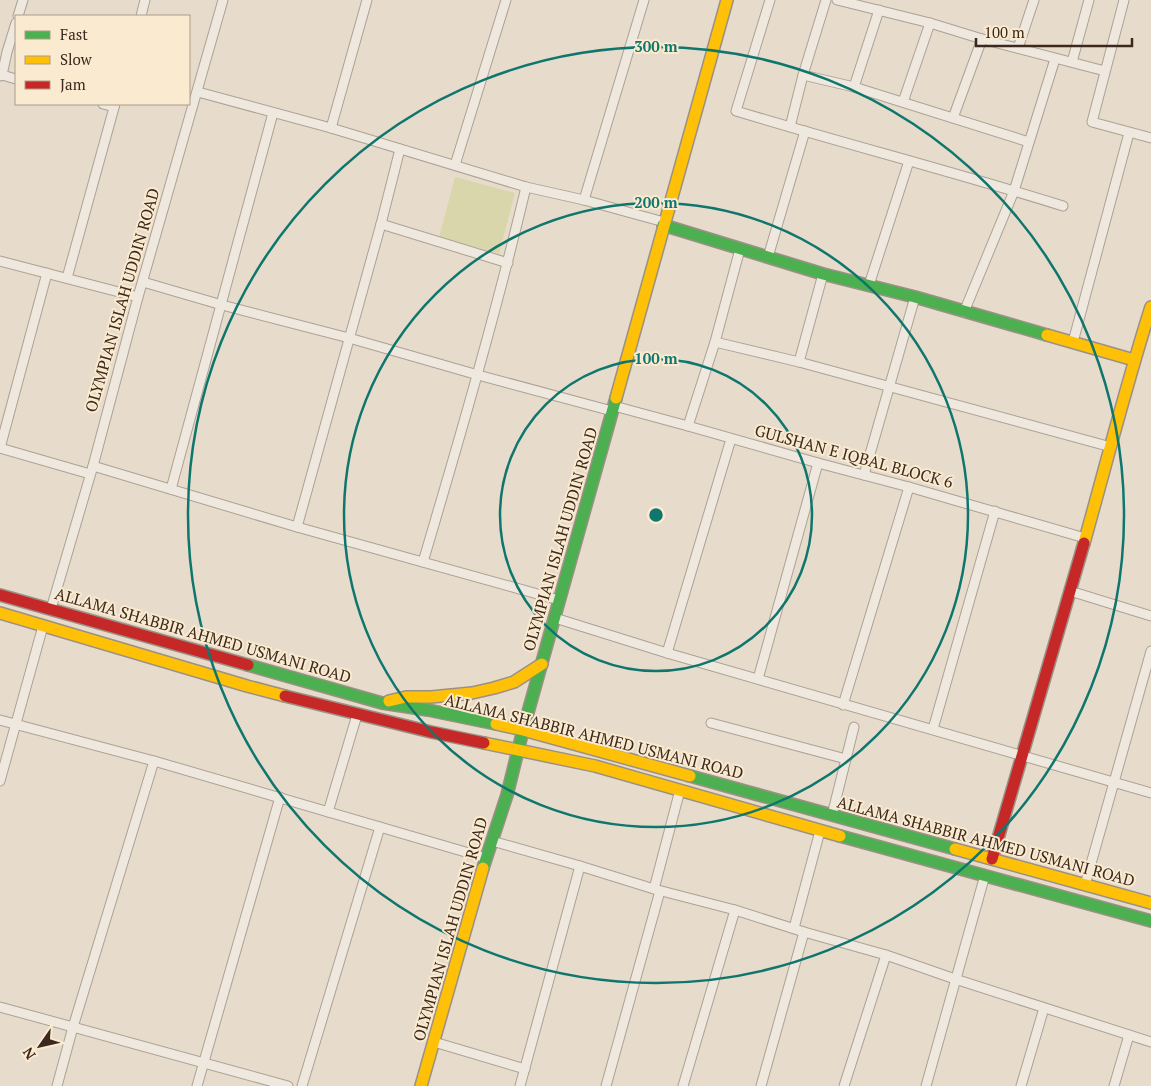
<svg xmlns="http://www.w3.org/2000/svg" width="1151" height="1086" viewBox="0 0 1151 1086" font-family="'PT Serif',serif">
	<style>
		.green { fill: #dad6ac }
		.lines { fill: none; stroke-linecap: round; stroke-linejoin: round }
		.street-casing { stroke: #aca195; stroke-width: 11 }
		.fast-casing { stroke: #9b9085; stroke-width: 14 }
		.slow-casing { stroke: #9b9085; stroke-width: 14 }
		.jam-casing { stroke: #9b9085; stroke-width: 14 }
		.street { stroke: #eee8de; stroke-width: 9 }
		.fast { stroke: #4caf50; stroke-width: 11 }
		.slow { stroke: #ffc107; stroke-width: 11 }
		.jam { stroke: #c62828; stroke-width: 11 }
		.ring { fill: none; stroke: #0f766e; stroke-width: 2.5 }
		.labels { text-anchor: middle; stroke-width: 4; stroke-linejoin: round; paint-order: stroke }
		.street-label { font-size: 16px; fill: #3c281c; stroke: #f9ead0 }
		.centre { fill: #0f766e; stroke: #f9ead0; stroke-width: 2.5 }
		.ring-label { font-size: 15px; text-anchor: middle; font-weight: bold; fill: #0f766e; stroke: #f9ead0; stroke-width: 4; stroke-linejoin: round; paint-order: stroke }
	</style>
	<rect width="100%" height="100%" fill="#e7dccb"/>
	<!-- green -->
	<polygon class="green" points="455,177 515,193 499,254 439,237"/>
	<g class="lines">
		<defs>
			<g id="street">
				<path d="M 770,0 L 736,111 C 845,144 955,172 1063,206"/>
				<polyline points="837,0 930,23 982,39 1105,71"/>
				<polyline points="1124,0 1092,122 1151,138"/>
				<polyline points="18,16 23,0"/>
				<polyline points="141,16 145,0"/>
				<polyline points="1018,48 1034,0"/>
				<polyline points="1072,62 1089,0"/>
				<polyline points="2,75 16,79"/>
				<polyline points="803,75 854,87 1029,142"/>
				<polyline points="0,76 2,75 7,52 16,23"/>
				<polyline points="854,87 879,10"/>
				<polyline points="198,92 331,128 526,187 584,200 664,222"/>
				<polyline points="903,102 930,23"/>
				<polyline points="103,104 114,107"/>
				<polyline points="953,118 982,39"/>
				<polyline points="790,127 803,75 826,0"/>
				<polyline points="331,128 367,0"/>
				<polyline points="455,165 506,0"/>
				<polyline points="584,200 644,0"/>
				<polyline points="381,224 508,263"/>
				<polyline points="768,257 805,131"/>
				<polyline points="0,261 138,297"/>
				<polyline points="67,278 115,104"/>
				<polyline points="143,282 222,305 349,338 478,375 612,411"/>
				<polyline points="869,285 909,161"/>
				<polyline points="964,312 1014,191 1055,59"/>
				<polyline points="715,342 799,362 1111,447"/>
				<polyline points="1073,342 1129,133"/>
				<polyline points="799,362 823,274"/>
				<polyline points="614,406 688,426 818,463 909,487 1085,538"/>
				<polyline points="688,426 715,342 740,249"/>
				<polyline points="0,448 47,273"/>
				<polyline points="0,448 90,474"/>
				<polyline points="93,466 297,527 559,600"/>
				<polyline points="864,475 915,297"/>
				<polyline points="171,489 273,113"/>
				<polyline points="297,527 381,224 400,149"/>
				<path d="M 423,562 C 460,437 496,313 526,187"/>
				<polyline points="1070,591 1151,616"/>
				<polyline points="51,609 93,466 138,297 223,0"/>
				<polyline points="555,618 667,653 1151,793"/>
				<polyline points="667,653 731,439"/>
				<polyline points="758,679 818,463"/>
				<polyline points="843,705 909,487"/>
				<polyline points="0,720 154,761 486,858"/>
				<polyline points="711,723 846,759"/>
				<polyline points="933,729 995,511"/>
				<polyline points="0,781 43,626"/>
				<polyline points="328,812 357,715"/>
				<polyline points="832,815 854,727"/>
				<polyline points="492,841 580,866 654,889 735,910 804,932 886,955 955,979 1151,1042"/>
				<polyline points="1085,885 1151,651"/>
				<polyline points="654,889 680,790"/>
				<polyline points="794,928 820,831"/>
				<polyline points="0,1007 288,1086"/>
				<polyline points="434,1042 525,1069"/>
				<polyline points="57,1086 73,1027 154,761"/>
				<polyline points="197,1086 280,797"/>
				<polyline points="302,1086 380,827"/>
				<polyline points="520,1086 580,866"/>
				<polyline points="606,1086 660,891"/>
				<polyline points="683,1086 735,910"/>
				<polyline points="761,1086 804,932"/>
				<polyline points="844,1086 886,955"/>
				<polyline points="926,1086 985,875"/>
				<polyline points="1021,1086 1044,1008"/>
				<polyline points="1114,1086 1129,1035"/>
			</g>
			<g id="fast">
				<polyline points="663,225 823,274 915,297 1047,335"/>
				<polyline points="248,665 382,703 428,710 496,724"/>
				<polyline points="690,776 955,849"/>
				<polyline points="840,836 1151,921"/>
				<polyline points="483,868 507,795 523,730 616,398"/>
			</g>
			<g id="slow">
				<polyline points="1047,335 1134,360"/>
				<polyline points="616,398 727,0"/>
				<path d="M 1084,543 C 1106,465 1126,385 1151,307"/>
				<polyline points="0,613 247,686 285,696"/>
				<polyline points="389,701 406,697 431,697 472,693 494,688 514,682 542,664"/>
				<polyline points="496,724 523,730 690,776"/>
				<polyline points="484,743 595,766 840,836"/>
				<polyline points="955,849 1151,903"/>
				<polyline points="421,1086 483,868"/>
			</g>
			<g id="jam">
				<polyline points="0,595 248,665"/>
				<polyline points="285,696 431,732 484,743"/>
				<polyline points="992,859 1084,543"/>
			</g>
		</defs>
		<!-- street casing -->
		<use href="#street" class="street-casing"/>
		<!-- fast casing -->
		<use href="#fast" class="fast-casing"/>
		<!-- slow casing -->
		<use href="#slow" class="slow-casing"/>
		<!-- jam casing -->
		<use href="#jam" class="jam-casing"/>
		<!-- street -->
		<use href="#street" class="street"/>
		<!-- fast -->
		<use href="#fast" class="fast"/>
		<!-- slow -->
		<use href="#slow" class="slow"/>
		<!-- jam -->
		<use href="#jam" class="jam"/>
	</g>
	<!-- distance rings -->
	<g class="ring">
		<circle cx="656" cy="515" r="156"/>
		<circle cx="656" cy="515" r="312"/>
		<circle cx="656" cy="515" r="468"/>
	</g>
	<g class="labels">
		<!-- street labels -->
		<g class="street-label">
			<text transform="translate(122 300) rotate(-74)" y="6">OLYMPIAN ISLAH UDDIN ROAD</text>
			<text transform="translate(854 456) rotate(15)" y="6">GULSHAN E IQBAL BLOCK 6</text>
			<text transform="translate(560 539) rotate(-74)" y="6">OLYMPIAN ISLAH UDDIN ROAD</text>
			<text transform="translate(203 635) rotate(16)" y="6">ALLAMA SHABBIR AHMED USMANI ROAD</text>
			<text transform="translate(594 736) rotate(14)" y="6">ALLAMA SHABBIR AHMED USMANI ROAD</text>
			<text transform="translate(986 841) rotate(15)" y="6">ALLAMA SHABBIR AHMED USMANI ROAD</text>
			<text transform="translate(450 929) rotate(-74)" y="6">OLYMPIAN ISLAH UDDIN ROAD</text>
		</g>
	</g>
	<circle cx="656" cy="515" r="8" class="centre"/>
	<g class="ring-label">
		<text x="656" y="52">300 m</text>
		<text x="656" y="208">200 m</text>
		<text x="656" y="364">100 m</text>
	</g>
	<!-- legend -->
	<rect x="15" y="15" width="175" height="90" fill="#f9ead0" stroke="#ad9c88"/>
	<rect x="25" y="31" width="25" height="8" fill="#4caf50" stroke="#ad9c88"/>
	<text x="60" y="40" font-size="15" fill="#3c281c">Fast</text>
	<rect x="25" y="56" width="25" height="8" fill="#ffc107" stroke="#ad9c88"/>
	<text x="60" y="65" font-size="15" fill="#3c281c">Slow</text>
	<rect x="25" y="81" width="25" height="8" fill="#c62828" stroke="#ad9c88"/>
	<text x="60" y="90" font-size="15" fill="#3c281c">Jam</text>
	<!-- north arrow -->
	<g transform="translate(40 1046) rotate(236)" stroke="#f9ead0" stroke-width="4" paint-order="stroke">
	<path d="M0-4L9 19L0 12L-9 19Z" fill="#3c281c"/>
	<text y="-8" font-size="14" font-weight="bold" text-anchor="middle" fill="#3c281c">N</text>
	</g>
	<!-- scale -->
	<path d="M976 38v8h156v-8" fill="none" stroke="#3c281c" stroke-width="2.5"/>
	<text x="984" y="38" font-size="15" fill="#3c281c" stroke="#f9ead0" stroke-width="4" paint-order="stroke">100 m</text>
</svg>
